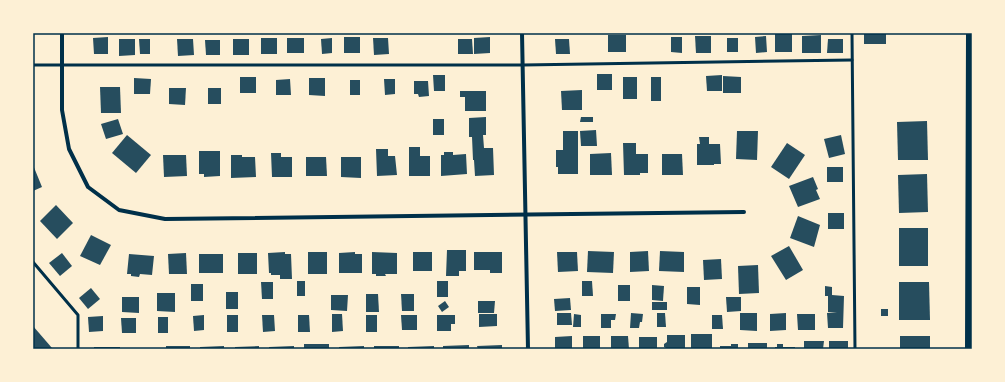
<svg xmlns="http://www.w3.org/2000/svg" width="1005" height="382" viewBox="0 0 1005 382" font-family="Arial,sans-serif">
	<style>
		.building { fill: #264d5e }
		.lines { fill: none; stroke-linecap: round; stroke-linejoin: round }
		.service { stroke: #003049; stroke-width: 3 }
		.minor { stroke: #003049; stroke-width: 4 }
		.secondary { stroke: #003049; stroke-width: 8 }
		.neatline { fill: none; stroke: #003049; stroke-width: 1.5 }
	</style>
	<rect width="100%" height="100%" fill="#fdf0d5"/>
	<!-- building -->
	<g class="building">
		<rect x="864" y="33" width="22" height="11"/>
		<rect x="775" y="34" width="17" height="18"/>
		<rect x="608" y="35" width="18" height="17"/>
		<polygon points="821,35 821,53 802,53 802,36"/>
		<polygon points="695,36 711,36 711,53 696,53"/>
		<polygon points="766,36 767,52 756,53 755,37"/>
		<polygon points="108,37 108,54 94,54 93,38"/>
		<rect x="344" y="37" width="16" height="16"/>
		<polygon points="490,37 490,53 474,54 474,38"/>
		<polygon points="671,37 682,37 682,53 671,52"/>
		<rect x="261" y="38" width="16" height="16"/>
		<rect x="287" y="38" width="17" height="15"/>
		<polygon points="332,38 332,53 322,54 321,39"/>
		<polygon points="373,38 388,38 389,54 374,55"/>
		<rect x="727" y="38" width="11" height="14"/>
		<polygon points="119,39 135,39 135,55 119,56"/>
		<polygon points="139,39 150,39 150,54 140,54"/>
		<polygon points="177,39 193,39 194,55 178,56"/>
		<rect x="233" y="39" width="16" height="16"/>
		<polygon points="458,39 472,39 473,54 458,54"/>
		<polygon points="555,39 569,39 570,54 556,54"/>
		<polygon points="828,39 843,39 843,53 827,53"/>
		<polygon points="205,40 220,40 220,55 206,55"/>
		<rect x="597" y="74" width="15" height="16"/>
		<polygon points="433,75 445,75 445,91 434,91"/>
		<polygon points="722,75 722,91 707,91 706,76"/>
		<polygon points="723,76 741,77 741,93 723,93"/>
		<rect x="240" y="77" width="16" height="16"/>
		<rect x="623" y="77" width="14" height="22"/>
		<rect x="651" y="77" width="10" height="24"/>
		<polygon points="134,78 151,79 150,94 134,94"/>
		<polygon points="309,78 325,78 325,96 309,95"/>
		<polygon points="290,79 291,95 276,95 276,80"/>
		<polygon points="384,79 395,79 395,94 385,95"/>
		<rect x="350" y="80" width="10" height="15"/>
		<polygon points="414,81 428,81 429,96 419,97 418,94 414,94"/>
		<polygon points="100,87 120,87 121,113 101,113"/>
		<polygon points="169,88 186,88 185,105 169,104"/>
		<rect x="208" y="88" width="13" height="16"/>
		<polygon points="582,90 582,110 562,110 561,91"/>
		<polygon points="460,91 486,91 486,111 465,111 465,97 460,97"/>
		<polygon points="486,117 486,135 483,135 484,148 493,148 494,175 475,176 474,160 473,160 472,137 469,137 469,118"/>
		<polygon points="581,117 593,117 593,122 580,122"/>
		<polygon points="118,119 123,134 106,139 101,124"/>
		<rect x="433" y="119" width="11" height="16"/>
		<polygon points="927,121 928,160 898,160 897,122"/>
		<polygon points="596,130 597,146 581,146 580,131"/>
		<polygon points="563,131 578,131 578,174 558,174 558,167 556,167 556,150 563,150"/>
		<polygon points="737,131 758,131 757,160 736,159"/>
		<polygon points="127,135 151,155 136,173 112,153"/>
		<polygon points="841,135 845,154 829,158 824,139"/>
		<polygon points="699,137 709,137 709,144 720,144 721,164 714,164 714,165 697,165 697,144 700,144"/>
		<polygon points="623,143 636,143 636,154 648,154 648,173 640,173 640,175 624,175"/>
		<polygon points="787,143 805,155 789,179 771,167"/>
		<polygon points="409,147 420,147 420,156 430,156 430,176 409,176"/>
		<polygon points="376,149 388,149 388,156 395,156 397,175 377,176"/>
		<polygon points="199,151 220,151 220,176 204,177 204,174 199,174"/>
		<polygon points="444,152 453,152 453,155 466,154 467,174 441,176 441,155 444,155"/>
		<polygon points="271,153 281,153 281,157 292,157 292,177 272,177"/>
		<polygon points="611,153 612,175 590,175 590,154"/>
		<polygon points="662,154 682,154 683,175 662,175"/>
		<polygon points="163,155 186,155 187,176 164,177"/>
		<polygon points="231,155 242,155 242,157 255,157 256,177 231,178"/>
		<polygon points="306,157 326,157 327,176 306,176"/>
		<polygon points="341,157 361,157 361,178 341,177"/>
		<polygon points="33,165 42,187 33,191"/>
		<rect x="827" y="167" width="16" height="15"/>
		<polygon points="927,174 928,212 899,213 898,175"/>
		<polygon points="813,177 818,189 816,190 820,199 798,207 789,186"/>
		<polygon points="56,205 73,223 57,239 40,221"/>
		<rect x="828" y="213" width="16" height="16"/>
		<polygon points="798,216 820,225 814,247 790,238"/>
		<rect x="899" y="228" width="29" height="38"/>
		<polygon points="91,235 111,245 100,265 80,256"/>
		<polygon points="789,246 803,270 786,280 771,256"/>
		<polygon points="447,250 466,250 466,271 459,271 459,276 446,276"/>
		<polygon points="588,251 614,252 613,273 587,272"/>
		<polygon points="648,251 649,271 630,272 630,252"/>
		<polygon points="660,251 684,252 684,272 659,271"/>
		<polygon points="285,252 285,254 291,254 292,279 280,279 280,275 271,275 271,273 269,273 268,253"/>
		<rect x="308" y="252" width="19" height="22"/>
		<polygon points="355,252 355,254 362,254 362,273 339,273 339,253"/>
		<polygon points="372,252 397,253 397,274 385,274 386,276 376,276 376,274 372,274"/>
		<rect x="413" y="252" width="19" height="19"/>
		<polygon points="474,252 502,252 502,273 490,273 490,270 474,270"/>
		<polygon points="557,252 577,252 578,271 558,272"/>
		<polygon points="62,253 72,266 60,276 49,263"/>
		<polygon points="186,253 187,274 169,274 168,254"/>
		<rect x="238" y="253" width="19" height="21"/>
		<polygon points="129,254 154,256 152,275 140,274 139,277 131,276 131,274 127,274"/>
		<rect x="199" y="254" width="24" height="19"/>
		<polygon points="721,259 722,279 704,280 703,260"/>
		<polygon points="758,265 759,293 739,294 738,266"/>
		<rect x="297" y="281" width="8" height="15"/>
		<rect x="437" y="281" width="11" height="16"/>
		<polygon points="582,281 592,281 593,296 582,296"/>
		<polygon points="261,282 273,282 273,299 262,299"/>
		<polygon points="899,282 929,282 930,320 899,320"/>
		<rect x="191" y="284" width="12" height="17"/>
		<rect x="618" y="285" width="12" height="16"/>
		<polygon points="652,285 664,286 663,301 652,300"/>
		<polygon points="825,286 832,287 832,295 844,296 843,328 828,328 827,313 837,312 828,312 828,296 825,296"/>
		<polygon points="687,287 700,287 700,305 687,304"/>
		<polygon points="91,288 100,299 88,309 79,298"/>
		<rect x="226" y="292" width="12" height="17"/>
		<polygon points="157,293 175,293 175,312 157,311"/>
		<polygon points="366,294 378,294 379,312 366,312"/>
		<polygon points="401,294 414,294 414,311 402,311"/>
		<polygon points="331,295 348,295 347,311 331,310"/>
		<polygon points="122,297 139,297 139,313 122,312"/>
		<polygon points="726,297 741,297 741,311 727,312"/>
		<polygon points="570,298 571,310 555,311 554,299"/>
		<polygon points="445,301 449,307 442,312 438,306"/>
		<polygon points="478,301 495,301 494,313 478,313"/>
		<rect x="652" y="302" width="15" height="8"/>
		<rect x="881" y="309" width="7" height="7"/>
		<polygon points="557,313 571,313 572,325 557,325"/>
		<polygon points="631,313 643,314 642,322 640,322 639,328 630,328"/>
		<polygon points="657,313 665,313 666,327 657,327"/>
		<polygon points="740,313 757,313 757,331 740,330"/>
		<polygon points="786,313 786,330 770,331 770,314"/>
		<polygon points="332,314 342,314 343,331 332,332"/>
		<polygon points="479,314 497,314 497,326 479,327"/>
		<polygon points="574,314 581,315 581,327 573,327"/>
		<polygon points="601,314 616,314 615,320 611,320 611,328 601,328"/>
		<polygon points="797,314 815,314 815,330 798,330"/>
		<polygon points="204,315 204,330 194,331 193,316"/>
		<rect x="227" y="315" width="11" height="17"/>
		<polygon points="262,315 274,315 275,331 263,332"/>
		<polygon points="298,315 309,315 310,332 298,332"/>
		<rect x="366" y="315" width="11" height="17"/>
		<polygon points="401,315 417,315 417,330 402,330"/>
		<polygon points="437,315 455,315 455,324 451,324 451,331 437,331"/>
		<polygon points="712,315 722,315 723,329 712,329"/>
		<polygon points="103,316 103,331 89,332 88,317"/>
		<rect x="158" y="317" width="10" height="16"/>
		<polygon points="121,318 136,318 136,333 122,333"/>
		<polygon points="33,326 52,348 51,349 33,349"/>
		<rect x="691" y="334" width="21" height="15"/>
		<polygon points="667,335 685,335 685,349 668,349 664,347 664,344 667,342"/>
		<polygon points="572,336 572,349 555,349 555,337"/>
		<rect x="583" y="336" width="17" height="13"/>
		<polygon points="611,336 628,336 629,349 611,349"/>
		<rect x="900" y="336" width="30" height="13"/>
		<rect x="639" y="337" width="18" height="12"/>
		<polygon points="804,341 824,341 823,349 804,349"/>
		<rect x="829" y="341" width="19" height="8"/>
		<rect x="748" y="343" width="19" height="6"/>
		<rect x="304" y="344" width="25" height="5"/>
		<polygon points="731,344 738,344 738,349 720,349 720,346 731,346"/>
		<polygon points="777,344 783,344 783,347 795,347 795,349 775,349 775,347 777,347"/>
		<polygon points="469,345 469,349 443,349 443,346"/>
		<polygon points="502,345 502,349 478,349 477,346"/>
		<rect x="166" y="346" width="24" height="3"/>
		<polygon points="224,346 224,349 200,349 200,347"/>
		<polygon points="259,346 259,349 235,349 235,347"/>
		<polygon points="294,346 294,349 269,349 269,347"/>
		<polygon points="364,346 364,349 339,349 339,347"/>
		<rect x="374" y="346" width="25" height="3"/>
		<polygon points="434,346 434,349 408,349 408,347"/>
		<rect x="94" y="347" width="26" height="2"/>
	</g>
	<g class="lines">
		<!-- service -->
		<g class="service">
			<polyline points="852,33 855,349"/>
			<polyline points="33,65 523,65 852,60"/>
			<polyline points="33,262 78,315 78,349"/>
		</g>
		<!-- minor -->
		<g class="minor">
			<polyline points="62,33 62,110 69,149 88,187 119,210 165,219 744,212"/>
			<polyline points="522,33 528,349"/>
		</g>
		<!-- secondary -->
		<polyline class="secondary" points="969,349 970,33"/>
	</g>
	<!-- border -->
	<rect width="1005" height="382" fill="none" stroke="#fdf0d5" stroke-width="68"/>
	<rect x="34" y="34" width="937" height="314" class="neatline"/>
</svg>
